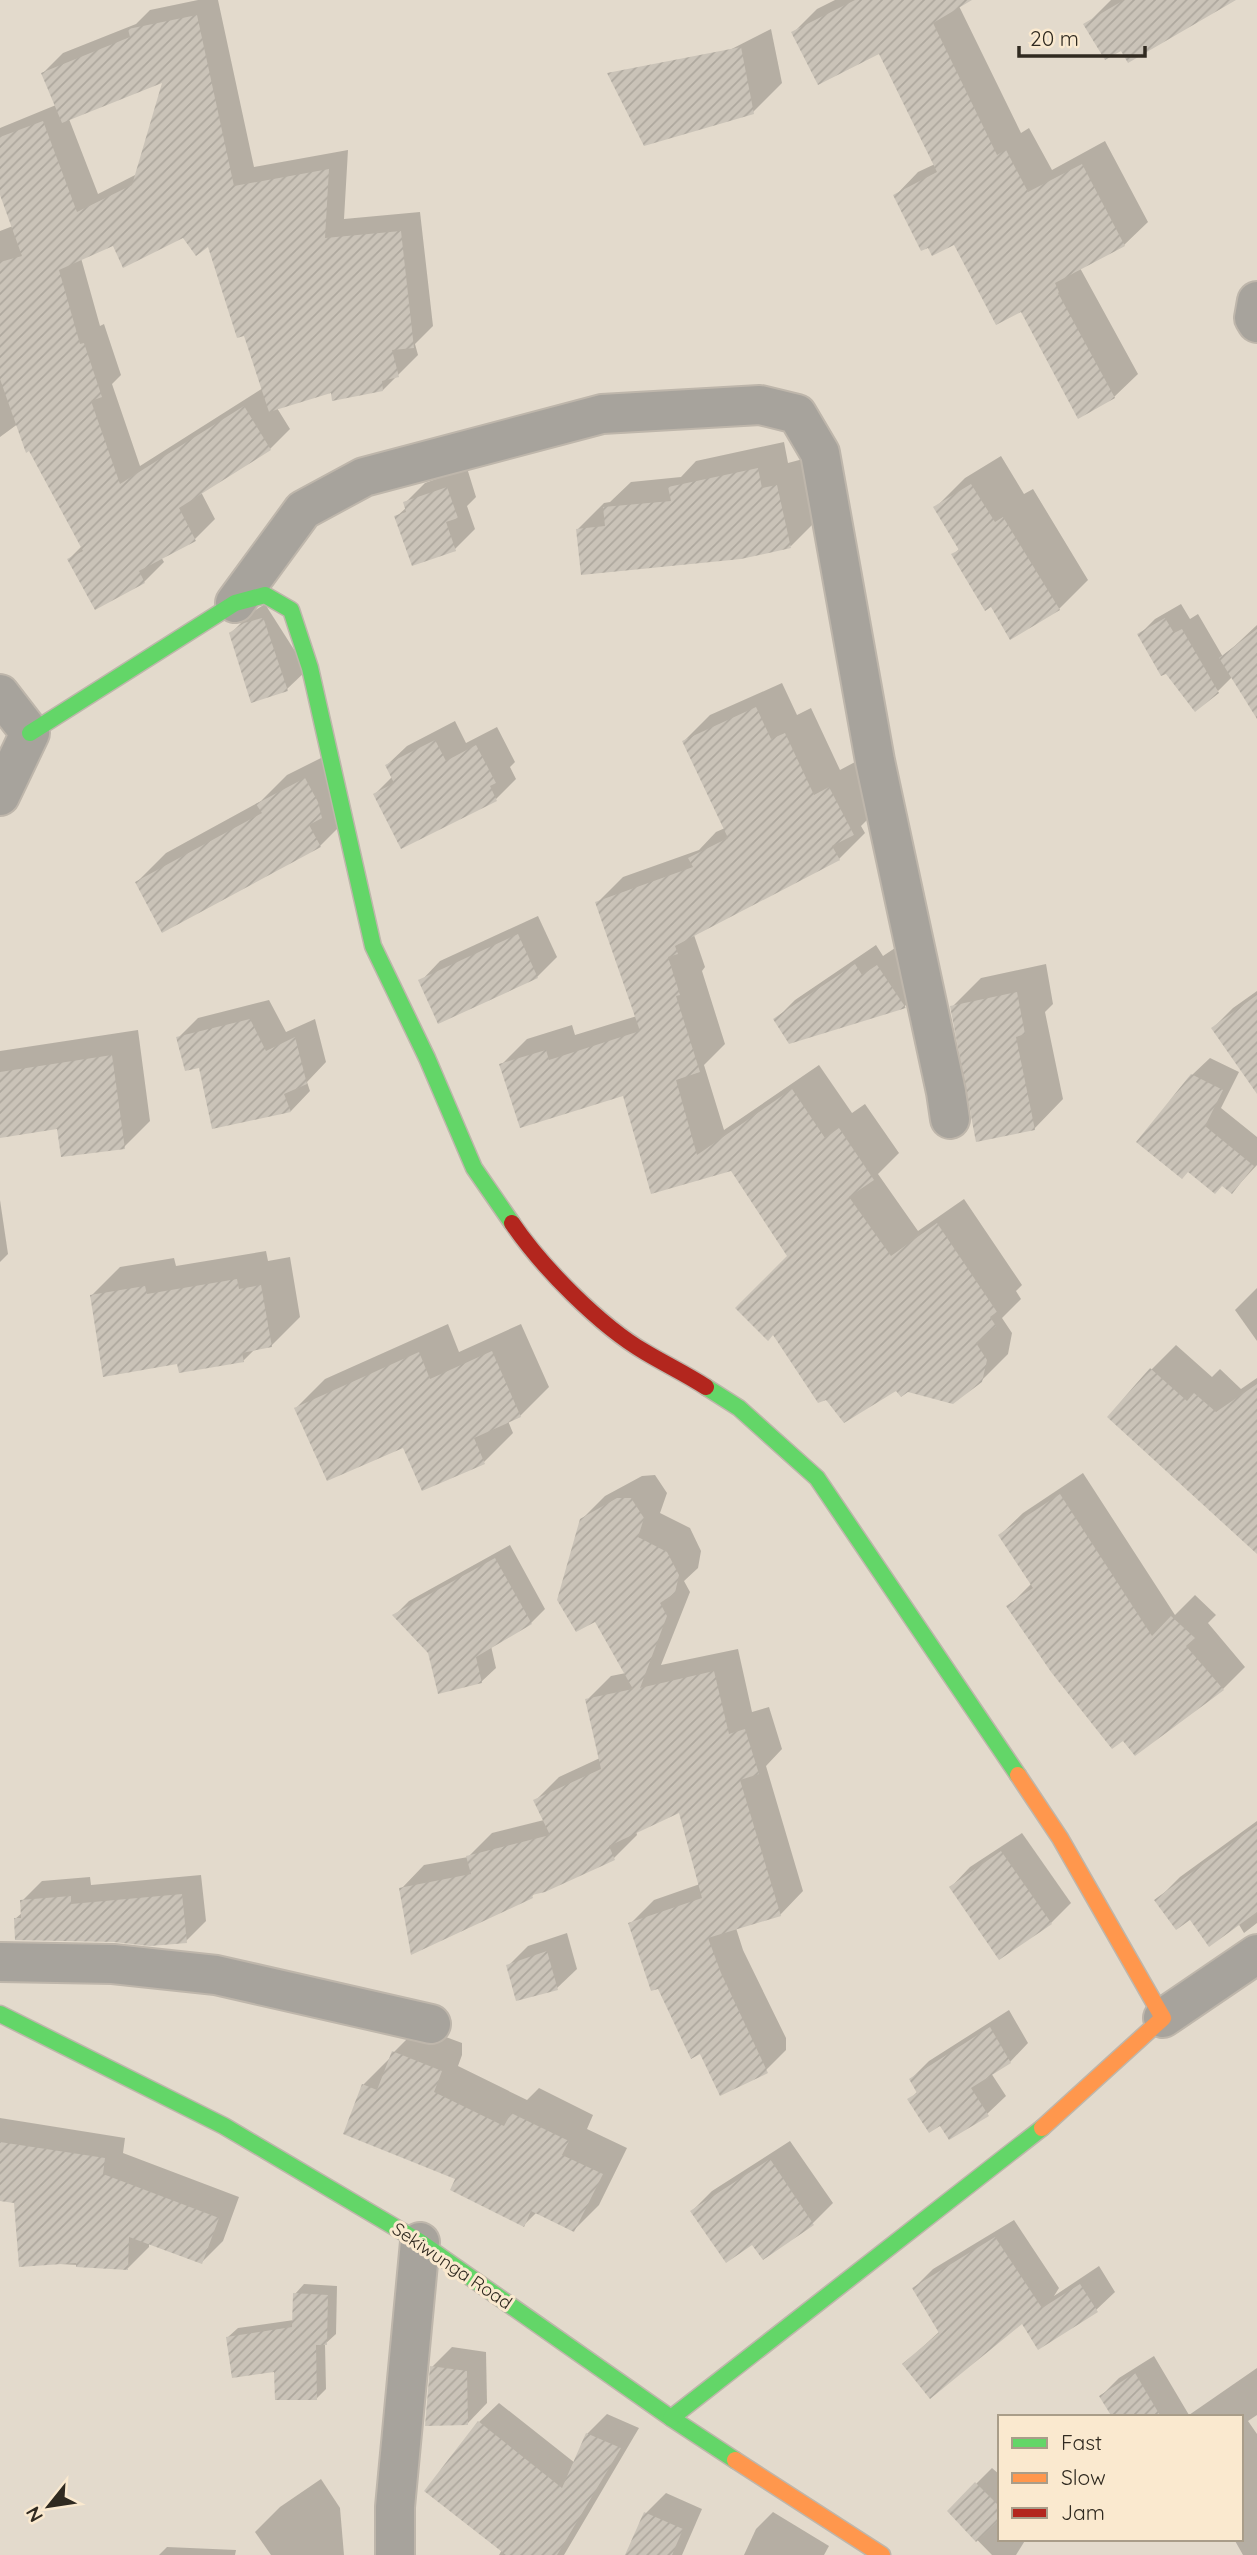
<svg xmlns="http://www.w3.org/2000/svg" width="1257" height="2555" viewBox="0 0 1257 2555" font-family="Quicksand,sans-serif">
	<style>
		.shadow { fill: #0003; fill-rule: evenodd }
		.building { fill: url(#building-hatch) }
		.lines { fill: none; stroke-linecap: round; stroke-linejoin: round }
		.street-casing { stroke: #beb6ab; stroke-width: 42 }
		.fast-casing { stroke: #beb6ab; stroke-width: 19 }
		.slow-casing { stroke: #beb6ab; stroke-width: 19 }
		.jam-casing { stroke: #beb6ab; stroke-width: 19 }
		.street { stroke: #a7a39c; stroke-width: 38 }
		.fast { stroke: #63d668; stroke-width: 16 }
		.slow { stroke: #ff974d; stroke-width: 16 }
		.jam { stroke: #b3261e; stroke-width: 16 }
		.labels { text-anchor: middle; stroke-width: 6; stroke-linejoin: round; paint-order: stroke }
		.street-label { font-size: 18px; fill: #302a20; stroke: #fae9cf }
	</style>
	<defs>
		<pattern id="building-hatch" width="6" height="6" patternUnits="userSpaceOnUse" patternTransform="scale(1.75)"><rect width="6" height="6" fill="#cac3b8"/><path d="M-1 1l2-2M0 6l6-6M5 7l2-2" fill="none" stroke="#aea89e"/></pattern>
	</defs>
	<rect width="100%" height="100%" fill="#e3dacc"/>
	<!-- shadow -->
	<g class="shadow">
		<path d="M 198,0 L 218,0 L 254,167 L 348,150 L 344,219 L 420,212 L 433,326 L 415,344 L 418,355 L 383,390 L 332,391 L 277,408 L 290,429 L 270,449 L 201,492 L 215,519 L 195,539 L 161,557 L 164,562 L 144,582 L 69,559 L 82,546 L 26,418 L 0,437 L 0,231 L 13,226 L 0,190 L 0,128 L 56,105 L 43,73 L 63,53 L 136,24 L 150,10 ZM 165,80 L 137,174 L 98,194 L 69,119 ZM 184,236 L 209,244 L 245,334 L 263,388 L 140,466 L 112,384 L 121,375 L 104,324 L 100,326 L 81,258 L 113,244 Z"/>
		<polygon points="835,0 956,0 1021,133 1029,128 1052,170 1105,141 1148,222 1124,245 1080,268 1138,374 1114,397 955,242 895,196 918,172 935,164 880,51 793,33 817,9"/>
		<polygon points="1111,0 1233,0 1121,48 1086,25"/>
		<polygon points="771,29 782,83 753,112 659,86"/>
		<polygon points="784,442 788,463 803,459 817,520 791,546 578,529 604,503 610,502 631,482 681,477 696,461"/>
		<polygon points="1001,456 1024,494 1033,489 1088,580 1059,609 991,605 953,555 960,548 936,507 965,478"/>
		<polygon points="467,468 476,497 467,506 475,529 455,549 396,517 407,507 405,503 425,483"/>
		<polygon points="265,604 307,670 287,689 231,633 251,613"/>
		<polygon points="1181,604 1190,619 1198,614 1223,657 1257,625 1257,716 1232,677 1218,691 1139,635 1155,619"/>
		<polygon points="782,683 797,715 811,708 840,770 855,762 879,808 861,826 865,833 839,859 694,935 705,967 702,971 725,1044 704,1065 724,1130 819,1065 852,1113 865,1104 899,1153 878,1174 918,1231 964,1199 1022,1285 1016,1291 1021,1299 1002,1318 1012,1333 1008,1354 981,1381 896,1389 790,1256 731,1169 652,1192 624,1094 501,1065 527,1039 572,1025 575,1035 637,1016 597,903 623,877 699,850 716,832 725,828 684,741 710,715"/>
		<polygon points="455,721 466,743 497,727 515,762 510,767 516,779 496,799 401,847 375,794 393,776 387,765 407,746"/>
		<polygon points="335,751 349,817 320,846 137,882 166,853 261,801 287,775"/>
		<polygon points="538,916 557,957 537,977 421,981 440,961"/>
		<polygon points="876,945 883,956 898,946 924,987 905,1006 775,1020 795,1000"/>
		<polygon points="1046,964 1053,1004 1045,1012 1063,1099 1034,1129 952,1007 981,978"/>
		<polygon points="1257,991 1257,1064 1213,1028 1233,1008"/>
		<polygon points="269,1000 286,1032 315,1019 326,1062 307,1082 310,1091 291,1111 213,1127 200,1066 178,1038 198,1018"/>
		<polygon points="138,1030 150,1121 124,1147 58,1127 0,1136 0,1051"/>
		<polygon points="1210,1058 1239,1072 1221,1108 1257,1137 1257,1165 1232,1192 1222,1184 1215,1191 1192,1075"/>
		<polygon points="0,1200 8,1254 0,1262"/>
		<polygon points="266,1251 268,1261 290,1257 300,1317 271,1346 255,1349 243,1361 179,1362 91,1296 120,1267 174,1258 176,1266"/>
		<polygon points="1257,1288 1257,1341 1235,1310"/>
		<polygon points="448,1324 459,1352 521,1324 549,1387 520,1416 508,1421 513,1433 484,1462 404,1446 296,1408 325,1379"/>
		<polygon points="1176,1345 1212,1377 1220,1369 1241,1389 1257,1378 1257,1538 1151,1370"/>
		<polygon points="1083,1473 1175,1615 1195,1595 1216,1615 1208,1623 1245,1667 1223,1689 1123,1738 1009,1606 1032,1583 1000,1535 1023,1513"/>
		<polygon points="655,1475 667,1493 660,1513 690,1528 701,1551 698,1568 684,1581 690,1592 661,1665 738,1649 752,1712 769,1707 782,1749 766,1766 803,1891 780,1915 736,1928 743,1950 786,2038 786,2050 762,2074 701,2052 630,1924 654,1900 700,1884 680,1811 636,1831 637,1835 614,1858 535,1893 532,1896 401,1889 424,1865 468,1857 492,1833 544,1820 535,1801 559,1777 600,1758 587,1700 611,1676 626,1673 581,1520 605,1496 642,1476"/>
		<polygon points="510,1545 545,1609 531,1623 491,1646 496,1668 481,1682 429,1652 395,1615 409,1601"/>
		<polygon points="1257,1821 1257,1923 1244,1933 1238,1923 1190,1918 1157,1900 1180,1877"/>
		<polygon points="1022,1833 1071,1903 1051,1923 999,1958 951,1887 970,1867"/>
		<polygon points="201,1875 206,1921 186,1941 15,1919 23,1912 22,1901 42,1881 90,1877 91,1885"/>
		<polygon points="567,1933 577,1969 557,1988 508,1966 528,1946"/>
		<polygon points="1009,2010 1028,2043 1010,2062 991,2073 1006,2096 987,2114 941,2123 909,2100 918,2091 911,2079 929,2061"/>
		<polygon points="419,2027 462,2043 462,2055 458,2066 527,2100 539,2088 593,2115 587,2129 627,2148 599,2205 574,2230 537,2212 524,2225 457,2178 363,2085 389,2059 391,2060 394,2052"/>
		<polygon points="0,2118 125,2138 123,2153 239,2197 223,2241 202,2262 149,2242 149,2247 128,2268 43,2263 16,2202 0,2199"/>
		<polygon points="790,2141 833,2203 813,2223 763,2257 753,2242 692,2211 712,2191"/>
		<polygon points="1014,2220 1059,2288 1054,2296 1099,2266 1115,2292 1096,2310 1022,2322 904,2364 940,2331 914,2288 933,2269"/>
		<polygon points="304,2284 337,2286 336,2334 325,2344 326,2389 316,2399 228,2337 238,2328 294,2320 295,2294"/>
		<polygon points="452,2347 486,2352 487,2403 468,2423 432,2367"/>
		<polygon points="1154,2356 1189,2415 1257,2368 1257,2415 1248,2421 1257,2434 1257,2555 1243,2555 1234,2539 1241,2539 1241,2417 1114,2417 1101,2396 1119,2378"/>
		<polygon points="499,2403 575,2463 587,2434 607,2414 639,2428 564,2555 499,2555 502,2550 479,2422"/>
		<polygon points="992,2468 1000,2475 1000,2539 1026,2539 1016,2555 992,2555 949,2511"/>
		<polygon points="321,2479 340,2508 344,2555 271,2555 255,2532 280,2507"/>
		<polygon points="666,2493 702,2509 682,2555 627,2555 646,2513"/>
		<polygon points="773,2512 829,2546 824,2555 744,2555 756,2529"/>
		<polygon points="167,2547 236,2550 235,2555 159,2555"/>
	</g>
	<!-- building -->
	<g class="building">
		<polygon points="855,0 972,0 933,23 997,155 1006,150 1028,192 1082,164 1125,246 1055,283 1059,292 1058,293 1115,398 1078,419 1021,312 996,325 954,245 932,256 928,248 921,251 893,195 937,172 879,54 818,85 791,32"/>
		<polygon points="1124,0 1236,0 1128,63 1121,51 1105,60 1083,24"/>
		<polygon points="197,15 234,186 329,169 325,238 401,231 414,348 392,350 399,377 382,381 383,391 332,401 331,393 269,412 244,336 237,338 208,247 196,256 183,238 123,268 113,246 59,270 80,344 84,343 102,397 91,401 120,484 244,406 271,450 179,508 196,541 139,571 145,583 95,610 67,559 83,551 29,451 26,453 0,379 0,262 22,256 0,195 0,137 43,121 77,212 132,185 162,83 62,123 41,73 130,37 128,29"/>
		<polygon points="741,47 754,114 644,146 607,73"/>
		<polygon points="758,468 762,488 777,485 791,548 741,559 581,575 576,529 605,526 603,507 671,501 668,487"/>
		<polygon points="971,484 995,522 1003,517 1060,610 1010,640 991,607 985,611 951,554 959,550 933,507"/>
		<polygon points="447,487 458,518 446,522 456,551 412,566 394,516 406,512 403,502"/>
		<polygon points="262,618 264,620 288,691 251,703 229,633 244,623"/>
		<polygon points="1165,618 1174,633 1182,629 1219,693 1195,712 1166,674 1161,676 1137,634"/>
		<polygon points="1257,629 1257,719 1219,658"/>
		<polygon points="756,707 771,739 785,733 814,795 829,787 854,835 832,846 840,860 675,946 678,954 668,957 680,995 676,996 700,1072 676,1080 697,1155 792,1089 825,1138 839,1128 874,1180 849,1197 891,1256 937,1223 997,1312 990,1317 996,1326 976,1343 987,1360 982,1382 953,1404 908,1392 901,1397 896,1391 844,1423 826,1400 818,1403 773,1335 768,1341 735,1308 787,1256 731,1171 651,1194 623,1096 520,1128 499,1064 546,1050 549,1060 640,1031 595,902 693,867 688,858 728,838 682,741"/>
		<polygon points="435,740 446,761 476,745 496,783 490,786 497,801 401,849 373,794 394,783 385,765"/>
		<polygon points="305,778 318,802 322,818 309,825 321,847 162,933 135,882 262,813 256,804"/>
		<polygon points="518,934 538,978 438,1024 418,980"/>
		<polygon points="855,964 862,975 877,965 906,1008 789,1044 773,1019"/>
		<polygon points="1017,992 1025,1034 1016,1037 1035,1130 976,1142 950,1006"/>
		<polygon points="1257,995 1257,1094 1211,1028"/>
		<polygon points="250,1019 266,1051 295,1037 307,1084 284,1094 291,1112 212,1129 199,1068 185,1071 176,1037"/>
		<polygon points="112,1055 125,1149 61,1157 57,1129 0,1138 0,1072"/>
		<polygon points="1191,1074 1223,1090 1205,1126 1254,1166 1232,1194 1222,1186 1215,1194 1188,1172 1182,1179 1136,1142"/>
		<polygon points="237,1279 239,1289 261,1285 272,1347 242,1353 244,1362 179,1373 177,1364 103,1377 90,1295 145,1286 147,1294"/>
		<polygon points="492,1351 521,1417 474,1438 485,1464 422,1491 403,1448 327,1481 294,1408 419,1352 430,1379"/>
		<polygon points="1150,1368 1187,1401 1194,1393 1216,1412 1257,1384 1257,1554 1107,1417"/>
		<polygon points="1060,1494 1152,1636 1171,1616 1195,1638 1186,1646 1224,1690 1135,1756 1123,1741 1112,1749 1051,1672 1006,1606 1033,1588 998,1535"/>
		<polygon points="617,1498 631,1498 644,1518 638,1537 667,1552 679,1575 675,1593 660,1603 667,1616 640,1688 714,1671 729,1734 745,1729 759,1774 740,1780 781,1916 708,1938 721,1973 768,2073 720,2096 700,2054 691,2059 658,1989 651,1991 628,1923 702,1898 679,1813 609,1846 615,1860 545,1892 532,1895 533,1898 411,1955 399,1888 471,1874 466,1856 550,1835 533,1800 601,1769 585,1699 633,1689 595,1622 576,1632 557,1600 580,1519"/>
		<polygon points="495,1558 532,1624 476,1657 482,1683 438,1694 428,1653 392,1615"/>
		<polygon points="1257,1825 1257,1912 1209,1947 1190,1920 1176,1930 1154,1900"/>
		<polygon points="1001,1851 1052,1924 999,1960 949,1887"/>
		<polygon points="182,1894 187,1943 150,1946 114,1942 15,1940 14,1918 21,1918 20,1900 71,1896 71,1904"/>
		<polygon points="547,1951 558,1990 516,2001 506,1965"/>
		<polygon points="990,2027 1011,2063 971,2088 989,2116 949,2140 940,2126 929,2133 907,2099 917,2093 909,2079"/>
		<polygon points="392,2051 442,2071 434,2092 504,2126 511,2113 569,2141 562,2155 603,2174 574,2232 531,2211 524,2227 450,2190 455,2179 343,2134 362,2084 377,2090"/>
		<polygon points="0,2142 105,2158 103,2174 219,2218 202,2264 129,2237 128,2270 76,2267 76,2263 19,2267 14,2203 0,2201"/>
		<polygon points="770,2159 814,2225 763,2260 752,2245 726,2263 690,2211"/>
		<polygon points="995,2237 1042,2308 1039,2310 1080,2284 1098,2312 1038,2350 1022,2324 930,2399 902,2364 939,2333 912,2288"/>
		<polygon points="293,2293 328,2295 327,2345 316,2345 317,2400 275,2400 274,2372 232,2378 226,2337 292,2327"/>
		<polygon points="430,2366 467,2371 468,2425 425,2426"/>
		<polygon points="1135,2373 1161,2417 1112,2417 1099,2396"/>
		<polygon points="478,2421 562,2488 586,2433 621,2448 557,2555 506,2555 424,2491"/>
		<polygon points="975,2482 1000,2507 1000,2519 976,2542 947,2511"/>
		<polygon points="644,2512 683,2529 672,2555 625,2555"/>
	</g>
	<g class="lines">
		<defs>
			<g id="street">
				<polyline points="1257,301 1254,318 1257,323"/>
				<polyline points="235,603 303,510 364,477 602,414 760,405 797,414 820,453 875,761 946,1092 950,1119"/>
				<polyline points="0,694 30,733 0,796"/>
				<polyline points="0,1962 113,1964 216,1975 431,2024"/>
				<polyline points="1163,2018 1257,1954"/>
				<polyline points="395,2555 395,2507 420,2242"/>
			</g>
			<g id="fast">
				<polyline points="30,733 235,603 265,595 291,610 310,668 373,946 427,1058 474,1168 512,1223"/>
				<polyline points="706,1387 739,1408 817,1478 1018,1775"/>
				<polyline points="0,2014 224,2126 420,2242 671,2418 735,2460"/>
				<polyline points="671,2418 1042,2128"/>
			</g>
			<g id="slow">
				<polyline points="1018,1775 1060,1838 1163,2018 1042,2128"/>
				<polyline points="735,2460 882,2555"/>
			</g>
			<path id="jam" d="M 512,1223 C 541,1266 600,1326 645,1352 C 665,1364 686,1374 706,1387"/>
		</defs>
		<!-- street casing -->
		<use href="#street" class="street-casing"/>
		<!-- fast casing -->
		<use href="#fast" class="fast-casing"/>
		<!-- slow casing -->
		<use href="#slow" class="slow-casing"/>
		<!-- jam casing -->
		<use href="#jam" class="jam-casing"/>
		<!-- street -->
		<use href="#street" class="street"/>
		<!-- fast -->
		<use href="#fast" class="fast"/>
		<!-- slow -->
		<use href="#slow" class="slow"/>
		<!-- jam -->
		<use href="#jam" class="jam"/>
	</g>
	<g class="labels">
		<!-- street labels -->
		<g class="street-label">
			<text transform="translate(452 2266) rotate(34)" y="6">Sekiwunga Road</text>
		</g>
	</g>
	<!-- legend -->
	<rect x="998" y="2415" width="245" height="126" fill="#fae9cf" stroke="#a99d89" stroke-width="2"/>
	<rect x="1012" y="2438" width="35" height="10" fill="#63d668" stroke="#a99d89" stroke-width="2"/>
	<text x="1061" y="2450" font-size="21" fill="#302a20">Fast</text>
	<rect x="1012" y="2473" width="35" height="10" fill="#ff974d" stroke="#a99d89" stroke-width="2"/>
	<text x="1061" y="2485" font-size="21" fill="#302a20">Slow</text>
	<rect x="1012" y="2508" width="35" height="10" fill="#b3261e" stroke="#a99d89" stroke-width="2"/>
	<text x="1061" y="2520" font-size="21" fill="#302a20">Jam</text>
	<!-- north arrow -->
	<g transform="translate(49 2506) rotate(240)" stroke="#fae9cf" stroke-width="5" paint-order="stroke">
	<path d="M0-5L12 26L0 18L-12 26Z" fill="#302a20"/>
	<text y="-10" font-size="19" font-weight="bold" text-anchor="middle" fill="#302a20">N</text>
	</g>
	<!-- scale -->
	<path d="M1019 46v10h126v-10" fill="none" stroke="#302a20" stroke-width="3.5"/>
	<text x="1030" y="46" font-size="21" fill="#302a20" stroke="#fae9cf" stroke-width="5" paint-order="stroke">20 m</text>
</svg>
